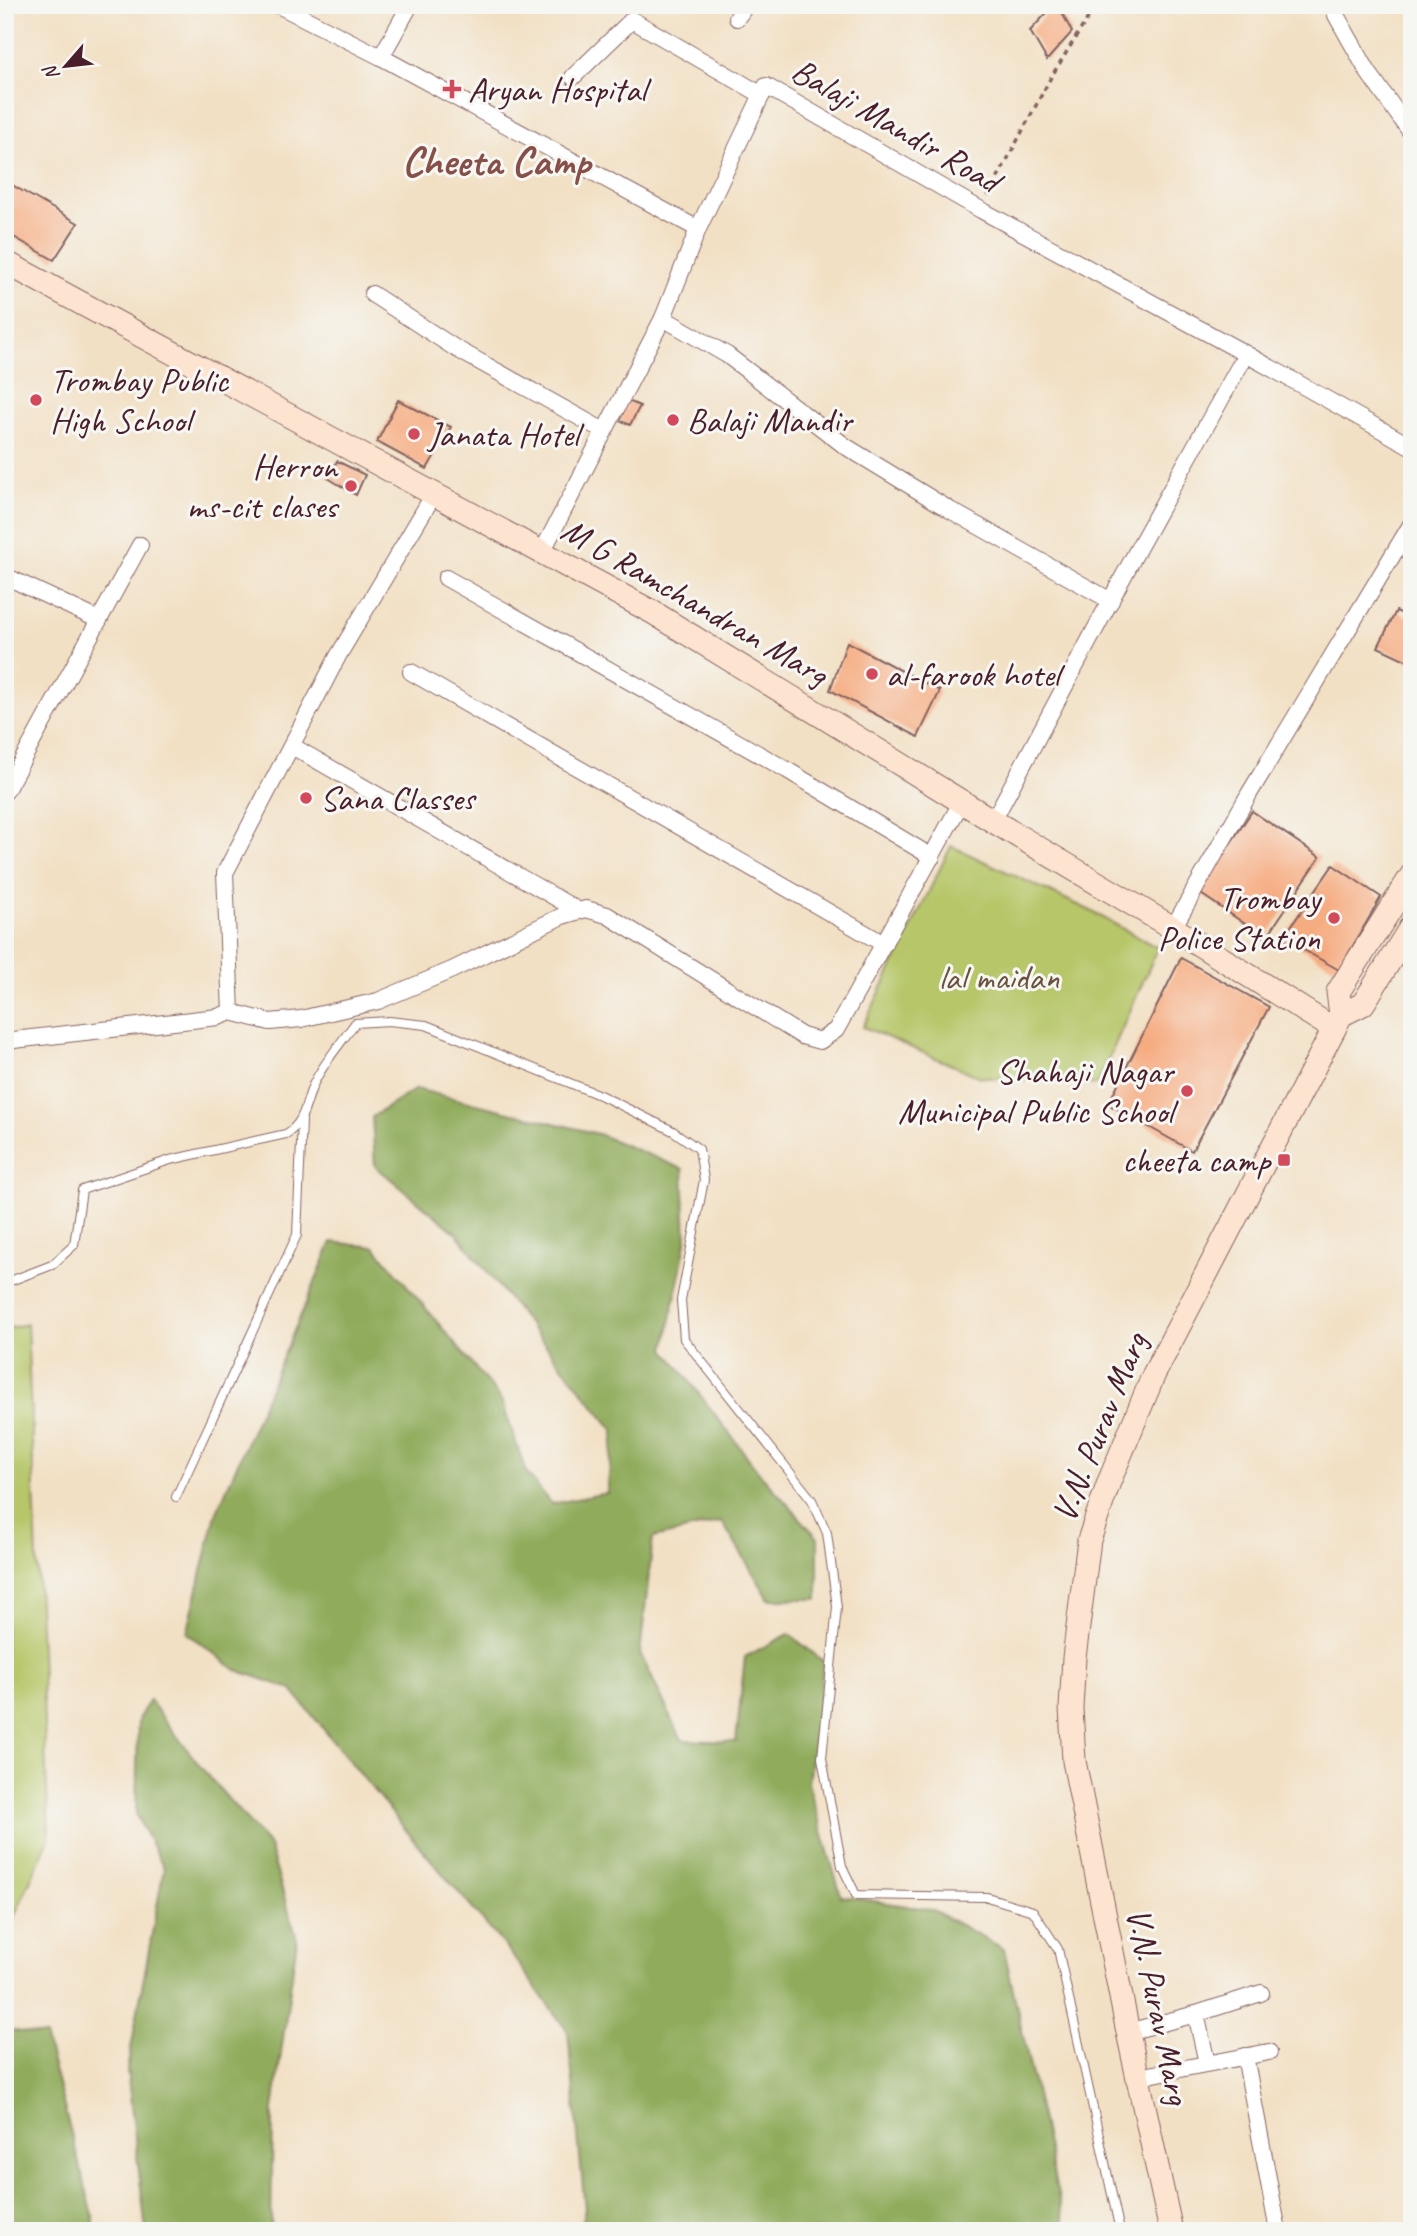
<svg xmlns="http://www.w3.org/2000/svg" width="1417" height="2236" viewBox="0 0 1417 2236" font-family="Caveat,sans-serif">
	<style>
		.green { fill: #b6c668; stroke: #80724a; stroke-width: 2 }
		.forest { fill: #90ab5c; stroke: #6d6544; stroke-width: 2 }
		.building { fill: #f6ac81 }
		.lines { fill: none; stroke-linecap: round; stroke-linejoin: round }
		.lane-casing { stroke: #856361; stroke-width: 10 }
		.street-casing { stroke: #856361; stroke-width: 18 }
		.secondary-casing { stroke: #856361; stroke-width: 25 }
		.path { stroke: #856361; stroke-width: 3.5; stroke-dasharray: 5 5; stroke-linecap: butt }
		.lane { stroke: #fff; stroke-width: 8 }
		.street { stroke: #fff; stroke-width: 16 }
		.secondary { stroke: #fde4d0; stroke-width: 23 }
		.poi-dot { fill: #d1495b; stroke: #f6f6f2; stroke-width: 2.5 }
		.labels { text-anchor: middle; stroke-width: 6; stroke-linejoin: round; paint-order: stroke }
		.poi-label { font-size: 35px; fill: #4a1f2b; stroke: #f6f6f2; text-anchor: start }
		.street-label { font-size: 35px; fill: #4a1f2b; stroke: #f6f6f2 }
		.park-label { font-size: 35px; fill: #6a513d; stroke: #f6f6f2 }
		.district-label { font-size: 42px; font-weight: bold; fill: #865049; stroke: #f6f6f2 }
	</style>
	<rect width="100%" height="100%" fill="#f6f6f2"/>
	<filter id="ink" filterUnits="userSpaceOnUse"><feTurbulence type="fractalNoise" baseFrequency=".0143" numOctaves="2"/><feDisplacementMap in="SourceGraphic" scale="14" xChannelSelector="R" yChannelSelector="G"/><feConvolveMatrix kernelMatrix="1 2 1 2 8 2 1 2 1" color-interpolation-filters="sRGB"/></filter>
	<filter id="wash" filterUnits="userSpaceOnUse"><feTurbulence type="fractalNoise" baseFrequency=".00686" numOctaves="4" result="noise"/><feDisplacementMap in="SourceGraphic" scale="28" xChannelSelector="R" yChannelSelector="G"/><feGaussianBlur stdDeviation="1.57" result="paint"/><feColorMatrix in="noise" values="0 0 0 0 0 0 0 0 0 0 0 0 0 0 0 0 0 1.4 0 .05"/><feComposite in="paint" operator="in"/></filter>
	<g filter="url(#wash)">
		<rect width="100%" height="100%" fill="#f2e0c4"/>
		<!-- green -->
		<g class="green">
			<polygon points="951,846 1089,910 1158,948 1097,1085 980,1077 863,1027"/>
			<polygon points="27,1324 49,1839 5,1937 5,1329"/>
		</g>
		<!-- forest -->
		<g class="forest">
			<polygon points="416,1089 598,1134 683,1169 686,1242 665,1349 762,1476 818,1538 818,1599 769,1599 722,1522 653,1538 640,1653 682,1740 736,1742 745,1657 789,1634 824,1662 808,1783 841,1896 933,1910 1004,1949 1066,2231 579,2231 585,2209 568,2032 508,1950 414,1840 291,1689 236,1670 187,1633 216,1514 332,1242 375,1247 501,1399 526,1472 551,1504 607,1493 614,1431 456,1233 375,1166 372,1117"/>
			<polygon points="149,1700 204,1771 269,1846 297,1939 273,2110 271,2231 146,2231 127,2070 164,1868 136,1815 138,1720"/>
			<polygon points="5,2029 45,2036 94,2219 93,2231 5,2231"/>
		</g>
		<g id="blocks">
			<!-- building -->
			<g class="building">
				<polygon points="1054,5 1058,5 1072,32 1047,60 1030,31"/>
				<polygon points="5,181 78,223 54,260 5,232"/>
				<polygon points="398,400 451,427 427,469 377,442"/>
				<polygon points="628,401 640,406 630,425 620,420"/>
				<polygon points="337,461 365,475 356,495 328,478"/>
				<polygon points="1396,611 1412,618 1412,663 1378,647"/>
				<polygon points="847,642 940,691 918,737 830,690"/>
				<polygon points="1252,811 1320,857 1266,938 1198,892"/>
				<polygon points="1333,865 1381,897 1339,970 1283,938"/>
				<polygon points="1181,958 1269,1007 1192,1151 1108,1104"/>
			</g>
		</g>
	</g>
	<g filter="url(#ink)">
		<use href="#blocks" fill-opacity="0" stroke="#856361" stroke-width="2"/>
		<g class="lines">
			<defs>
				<g id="lane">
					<path d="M 5,1283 L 52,1265 L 74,1245 L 82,1190 L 170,1160 L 286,1134 C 306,1122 305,1102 314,1083 C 324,1062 342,1042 355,1023 L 389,1021 L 426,1025 L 602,1096 L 673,1131 L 699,1149 L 704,1180 L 681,1300 L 684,1339 L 812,1500 L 827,1533 L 837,1607 L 822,1758 L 842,1866 L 856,1895 L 987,1897 L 1033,1911 L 1058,1949 L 1120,2231"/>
					<polyline points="176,1497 297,1235 302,1120"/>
				</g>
				<g id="street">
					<polyline points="278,5 381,57"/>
					<polyline points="410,5 381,57 698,229"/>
					<polyline points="1335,5 1336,15 1368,72 1412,134"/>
					<polyline points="737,18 746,5"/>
					<polyline points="573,77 632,20 762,95"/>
					<polyline points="372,294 455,348 604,431"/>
					<polyline points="663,318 727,355 845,446 950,510 1111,601"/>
					<polyline points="542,552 663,318 698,229 766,86 981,210 1246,354 1412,447"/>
					<polyline points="5,576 99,620"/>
					<polyline points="446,578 787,770 932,857"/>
					<polyline points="411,672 884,944"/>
					<polyline points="292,746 579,911"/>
					<polyline points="5,792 140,545"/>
					<polyline points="993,821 1139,547 1246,354"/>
					<polyline points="1173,928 1249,794 1412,523"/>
					<polyline points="231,1012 225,873 338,656 434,494"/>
					<polyline points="5,1041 218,1017 231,1012 270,1022 301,1019 378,1001 452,970 562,916 586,909 607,915 802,1036 820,1041 836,1030 962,801"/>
					<polyline points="1128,2032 1196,2014"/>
					<polyline points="1245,2056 1278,2231"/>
					<polyline points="1207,2063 1196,2014 1261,1993"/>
					<polyline points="1138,2077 1269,2052"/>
				</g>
				<g id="secondary">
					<polyline points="5,262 654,613 993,821 1173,928 1334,1029"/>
					<polyline points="1341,1015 1338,992 1412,875"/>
					<polyline points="1171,2231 1128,2032 1074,1761 1071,1708 1074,1658 1089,1540 1109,1482 1154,1374 1334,1029 1341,1015 1363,1004 1412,925"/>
				</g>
			</defs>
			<!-- lane casing -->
			<use href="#lane" class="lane-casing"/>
			<!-- street casing -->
			<use href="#street" class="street-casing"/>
			<!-- secondary casing -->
			<use href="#secondary" class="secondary-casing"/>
			<!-- path -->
			<polyline class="path" points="988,196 1051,77 1096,5"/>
			<!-- lane -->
			<use href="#lane" class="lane"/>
			<!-- street -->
			<use href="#street" class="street"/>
			<!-- secondary -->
			<use href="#secondary" class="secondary"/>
		</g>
	</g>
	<!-- markers -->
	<g class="poi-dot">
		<path d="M448.5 78.5h7v7h7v7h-7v7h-7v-7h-7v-7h7z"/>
		<circle cx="36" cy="400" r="7"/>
		<circle cx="673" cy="420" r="7"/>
		<circle cx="414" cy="434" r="7"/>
		<circle cx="351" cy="486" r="7"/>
		<circle cx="872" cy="674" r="7"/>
		<circle cx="306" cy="798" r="7"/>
		<circle cx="1334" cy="918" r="7"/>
		<circle cx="1187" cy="1091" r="7"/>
		<rect x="1277" y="1153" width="14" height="14" rx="3.5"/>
	</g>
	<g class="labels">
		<!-- poi labels -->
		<g class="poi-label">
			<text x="468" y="101">Aryan Hospital</text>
			<text x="50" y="392">Trombay Public<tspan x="50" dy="40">High School</tspan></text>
			<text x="687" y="432">Balaji Mandir</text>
			<text x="428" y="446">Janata Hotel</text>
			<text x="337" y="478" text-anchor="end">Herron<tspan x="337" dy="40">ms-cit clases</tspan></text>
			<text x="886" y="686">al-farook hotel</text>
			<text x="320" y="810">Sana Classes</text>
			<text x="1320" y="910" text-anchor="end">Trombay<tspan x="1320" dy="40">Police Station</tspan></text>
			<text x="1173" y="1083" text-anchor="end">Shahaji Nagar<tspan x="1173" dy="40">Municipal Public School</tspan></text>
			<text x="1270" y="1172" text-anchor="end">cheeta camp</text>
		</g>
		<!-- street labels -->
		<g class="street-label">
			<text transform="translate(896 125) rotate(30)" y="12">Balaji Mandir Road</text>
			<text transform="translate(695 601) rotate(30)" y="12">M G Ramchandran Marg</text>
			<text transform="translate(1099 1427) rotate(-68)" y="12">V.N. Purav Marg</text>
			<text transform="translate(1159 2006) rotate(78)" y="12">V.N. Purav Marg</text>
		</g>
		<!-- park labels -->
		<g class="park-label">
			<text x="999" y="989">lal maidan</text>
		</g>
		<!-- district labels -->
		<g class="district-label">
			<text x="496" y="175">Cheeta Camp</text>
		</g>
	</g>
	<!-- margin -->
	<rect width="1417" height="2236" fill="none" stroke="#f6f6f2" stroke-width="28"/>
	<!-- north arrow -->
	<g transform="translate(66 66) rotate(242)" stroke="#f6f6f2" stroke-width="5" paint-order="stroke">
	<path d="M0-5L12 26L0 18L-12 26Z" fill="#4a1f2b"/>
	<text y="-10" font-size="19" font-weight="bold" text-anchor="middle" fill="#4a1f2b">N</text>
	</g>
</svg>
